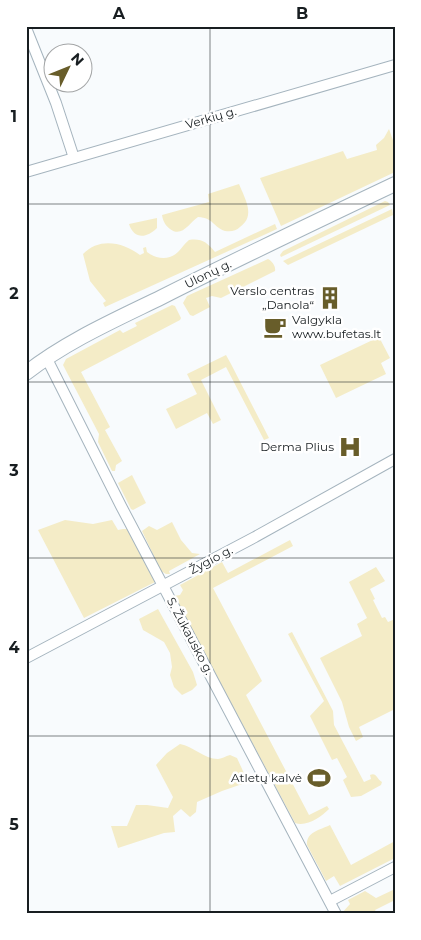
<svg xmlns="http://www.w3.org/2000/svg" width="421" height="940" viewBox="0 0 421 940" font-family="Montserrat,sans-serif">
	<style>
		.green { fill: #f4ecc7 }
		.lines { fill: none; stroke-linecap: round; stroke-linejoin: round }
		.minor-casing { stroke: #a5b4be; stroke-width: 12 }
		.secondary-casing { stroke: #a5b4be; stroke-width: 16 }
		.minor { stroke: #fff; stroke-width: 10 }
		.secondary { stroke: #fff; stroke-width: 14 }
		.grid { fill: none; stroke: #181e21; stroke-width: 1; stroke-opacity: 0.55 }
		.labels { text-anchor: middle; stroke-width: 5; stroke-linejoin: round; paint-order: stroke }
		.street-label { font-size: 12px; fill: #181e21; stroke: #fff }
		.poi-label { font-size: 12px; fill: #181e21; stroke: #fff; text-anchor: end }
		.neatline { fill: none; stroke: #181e21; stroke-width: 2 }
		.grid-label { font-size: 16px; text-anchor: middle; font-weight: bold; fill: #181e21 }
	</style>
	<rect width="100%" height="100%" fill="#f8fbfd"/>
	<!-- green -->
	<g class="green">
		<polygon points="389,129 395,146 395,172 281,226 260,178 343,151 347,159 377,150 376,145 384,138"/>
		<path d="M 239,184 C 245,199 256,216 240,227 C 236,231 231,232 225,231 C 213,227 214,218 198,217 C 189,223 182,238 170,229 C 165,225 163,221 162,215 L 209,202 L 208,194 Z"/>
		<polygon points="385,201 388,202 390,205 281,257 280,255 283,251"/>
		<polygon points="392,209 393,215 288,265 283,261"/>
		<path d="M 157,218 L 157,228 C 147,238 134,240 129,224 Z"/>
		<path d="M 275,224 L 277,229 L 105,307 L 103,303 L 106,301 L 90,281 L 83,254 C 99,237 123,242 140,255 L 144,253 L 143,248 L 146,247 L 147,252 C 156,259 169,261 178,252 C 182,248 184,244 189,240 C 201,238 207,242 215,252 Z"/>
		<path d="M 268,259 C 272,261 276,266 275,271 L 221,298 L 212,296 L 206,298 L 210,307 L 193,316 L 190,315 L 183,303 L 187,296 Z"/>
		<polygon points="172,305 175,306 181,318 180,320 81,372 110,427 105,430 122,461 116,465 115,471 112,471 98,442 99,434 63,365 66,359 120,330 123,333 137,326 135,323"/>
		<polygon points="379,337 390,358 381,363 386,374 336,398 320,365"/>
		<polygon points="226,355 231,364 269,438 264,440 226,367 201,380 221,420 213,424 207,413 176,429 166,409 197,394 187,374"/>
		<polygon points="132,475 146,503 133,510 131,509 118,483"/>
		<polygon points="65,520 93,524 112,520 118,530 123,529 127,529 155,582 84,618 38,530"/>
		<polygon points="172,522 181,540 192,553 200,554 169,571 170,574 166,574 161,571 142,531 149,526 157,530"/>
		<path d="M 290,540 L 293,546 L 213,588 L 262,681 L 246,695 L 309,815 L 327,806 L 329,809 C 321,817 307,827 295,823 L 174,596 L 180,595 L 183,590 L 180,585 L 222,562 L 228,573 Z"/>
		<polygon points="376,567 385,581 370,589 375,599 373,600 382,618 385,617 388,622 395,619 395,709 359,727 363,737 356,741 349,727 342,702 320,658 362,636 357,624 367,618 349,582"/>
		<polygon points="158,609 193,672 197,685 192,690 182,695 174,687 170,675 172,667 170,653 164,642 143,630 139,619"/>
		<path d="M 292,632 L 333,711 L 334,725 L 364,782 L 371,779 L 370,775 C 377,772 377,780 382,782 L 381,785 L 361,796 L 351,797 L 343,780 L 347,777 L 337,758 L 332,760 L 310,716 L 324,701 L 288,634 Z"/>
		<path d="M 180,744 C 193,746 204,759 218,759 C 221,759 226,756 230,755 L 237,758 L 248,782 L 222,791 L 197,802 L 196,812 L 190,817 L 181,809 L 173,816 L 175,832 L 164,833 L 118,848 L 111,826 L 127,826 L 136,805 L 147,805 L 168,808 L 173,797 L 156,765 L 167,753 Z"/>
		<path d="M 330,825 L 351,865 L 395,841 L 395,858 L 340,886 L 334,876 L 326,881 L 307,845 C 306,832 320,830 330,825 Z"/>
		<polygon points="395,889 395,900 375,910 377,914 342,913 350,904 348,900 365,891 376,898"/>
	</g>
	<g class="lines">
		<defs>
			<g id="minor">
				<polyline points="26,28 56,103 74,158"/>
				<polyline points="26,172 395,65"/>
				<polyline points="46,357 121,506 336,914"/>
				<polyline points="26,658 255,537 395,459"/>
				<polyline points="330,901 395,867"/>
			</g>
			<path id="secondary" d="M 26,373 C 67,341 115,320 162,297 C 239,258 317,221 395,184"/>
		</defs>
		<!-- minor casing -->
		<use href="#minor" class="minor-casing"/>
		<!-- secondary casing -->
		<use href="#secondary" class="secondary-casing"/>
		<!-- minor -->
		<use href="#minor" class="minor"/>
		<!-- secondary -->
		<use href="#secondary" class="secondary"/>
	</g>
	<!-- grid -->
	<path class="grid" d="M 210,26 L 210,914M 26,204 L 395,204M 26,382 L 395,382M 26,558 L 395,558M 26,736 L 395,736"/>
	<!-- icons -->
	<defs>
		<symbol id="building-bare" viewBox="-9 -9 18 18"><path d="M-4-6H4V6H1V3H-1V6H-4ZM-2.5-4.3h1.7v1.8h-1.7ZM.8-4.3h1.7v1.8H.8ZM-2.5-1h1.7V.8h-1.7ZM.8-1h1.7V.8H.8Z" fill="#685d2a" stroke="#fff" stroke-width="2.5" paint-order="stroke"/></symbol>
		<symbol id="cafe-bare" viewBox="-9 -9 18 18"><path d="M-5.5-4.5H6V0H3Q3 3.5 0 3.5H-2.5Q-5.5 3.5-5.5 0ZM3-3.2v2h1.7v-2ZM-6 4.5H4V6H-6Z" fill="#685d2a" stroke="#fff" stroke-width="2.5" paint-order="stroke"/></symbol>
		<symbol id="hospital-bare" viewBox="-9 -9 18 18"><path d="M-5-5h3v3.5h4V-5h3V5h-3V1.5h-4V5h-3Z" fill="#685d2a" stroke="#fff" stroke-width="2.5" paint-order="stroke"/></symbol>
		<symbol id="stadium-bare" viewBox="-9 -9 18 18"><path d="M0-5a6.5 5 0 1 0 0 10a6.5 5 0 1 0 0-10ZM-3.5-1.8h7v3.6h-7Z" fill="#685d2a" stroke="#fff" stroke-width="2.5" paint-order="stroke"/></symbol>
	</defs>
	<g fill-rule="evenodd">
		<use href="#building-bare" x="314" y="282" width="32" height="32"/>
		<use href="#cafe-bare" x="259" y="311" width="32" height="32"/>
		<use href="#hospital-bare" x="334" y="431" width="32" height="32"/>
		<use href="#stadium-bare" x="303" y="762" width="32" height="32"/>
	</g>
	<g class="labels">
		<!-- street labels -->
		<g class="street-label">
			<text transform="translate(211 118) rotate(-16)" y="4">Verkių g.</text>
			<text transform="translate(208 274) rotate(-26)" y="4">Ulonų g.</text>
			<text transform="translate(211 560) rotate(-28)" y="4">Žygio g.</text>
			<text transform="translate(190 636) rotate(62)" y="4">S. Žukausko g.</text>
		</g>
		<!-- poi labels -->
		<g class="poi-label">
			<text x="314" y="295">Verslo centras<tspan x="314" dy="14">„Danola“</tspan></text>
			<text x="292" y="324" text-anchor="start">Valgykla<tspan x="292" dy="14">www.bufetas.lt</tspan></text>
			<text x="334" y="451">Derma Plius</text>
			<text x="302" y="782">Atletų kalvė</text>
		</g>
	</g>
	<!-- border -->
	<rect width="421" height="940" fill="none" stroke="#ffffff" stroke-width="55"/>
	<!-- north arrow -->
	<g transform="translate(68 68) rotate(47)"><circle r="24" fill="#ffffff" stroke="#a3a5a6"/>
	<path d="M0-4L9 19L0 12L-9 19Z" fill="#685d2a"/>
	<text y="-8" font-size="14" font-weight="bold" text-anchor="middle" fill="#181e21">N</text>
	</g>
	<rect x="28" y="28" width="366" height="884" class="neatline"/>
	<g class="grid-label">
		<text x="119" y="19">A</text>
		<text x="302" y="19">B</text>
		<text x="14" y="122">1</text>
		<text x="14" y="299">2</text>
		<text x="14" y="476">3</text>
		<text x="14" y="653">4</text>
		<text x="14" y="830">5</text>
	</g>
</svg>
